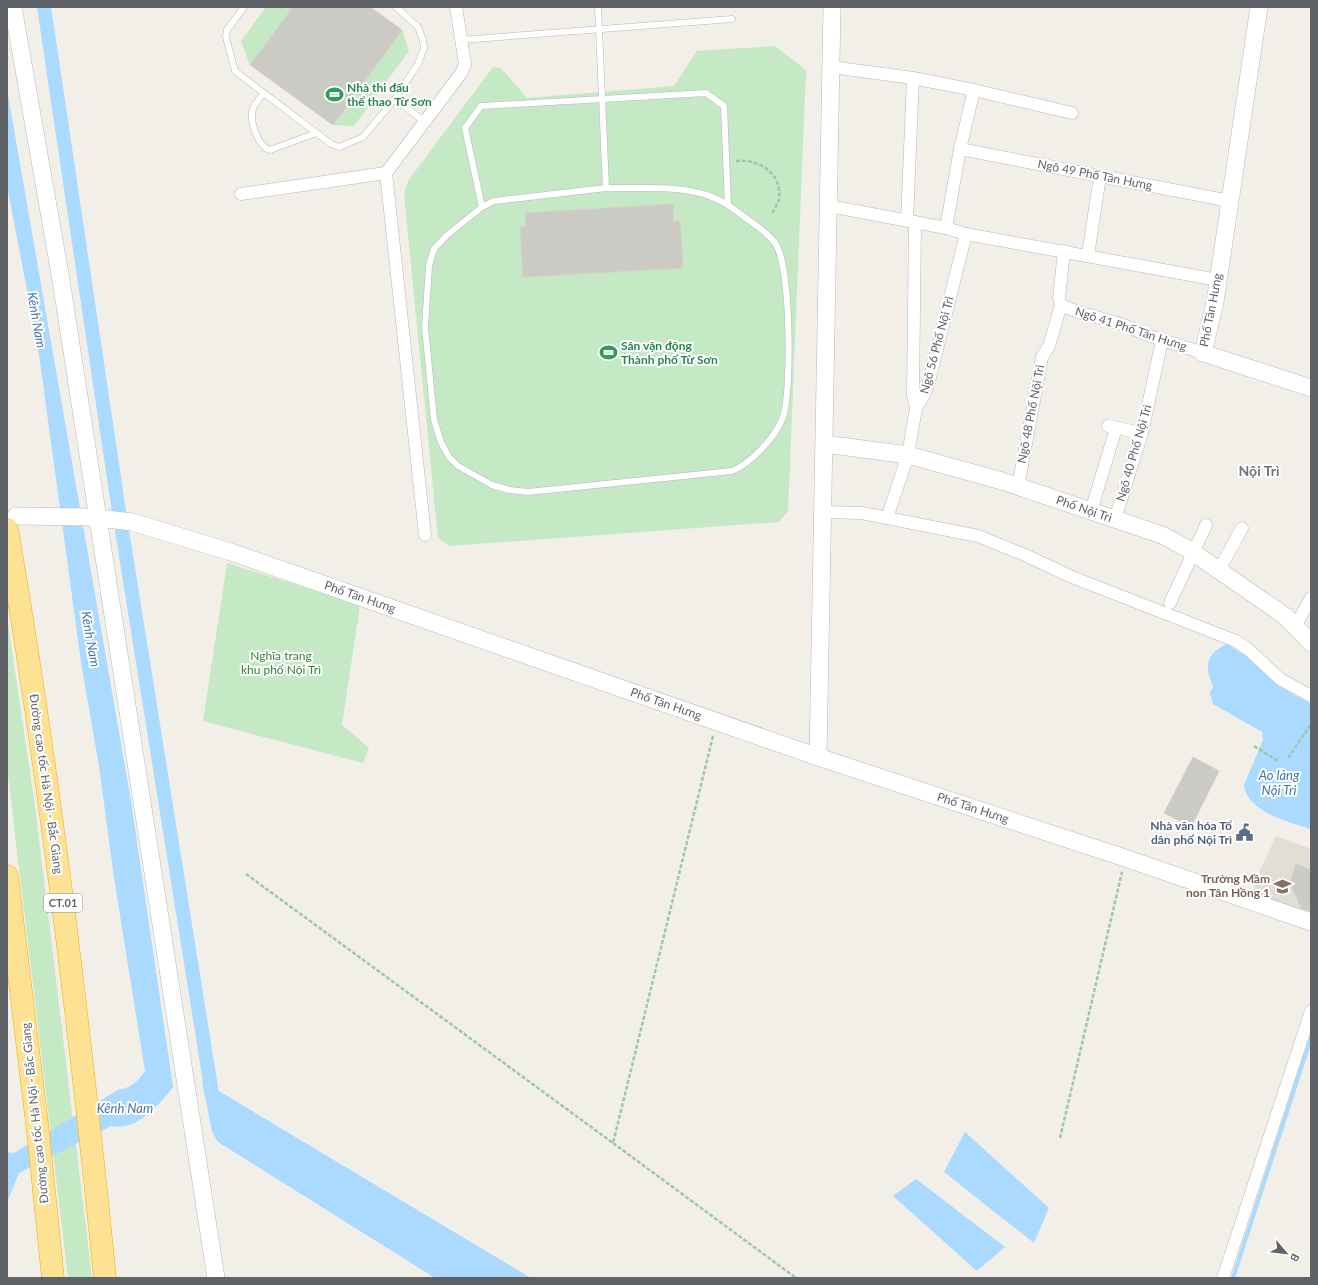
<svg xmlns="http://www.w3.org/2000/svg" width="1318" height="1285" viewBox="0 0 1318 1285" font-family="Lato,sans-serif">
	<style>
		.education { fill: #e1ded6 }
		.green { fill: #c5e8c5 }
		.water { fill: #aadaff }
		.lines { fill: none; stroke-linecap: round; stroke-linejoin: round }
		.stream { stroke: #aadaff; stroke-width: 4 }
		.canal { stroke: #aadaff; stroke-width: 14 }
		.building { fill: #cccac5; stroke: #d6d1c6 }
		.lane-casing { stroke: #b5b8bc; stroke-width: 7 }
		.street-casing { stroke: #b5b8bc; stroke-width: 13 }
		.secondary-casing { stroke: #b6babf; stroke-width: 18 }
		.highway-casing { stroke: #f9ab00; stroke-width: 23 }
		.path { stroke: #9cc7a9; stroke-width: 2.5; stroke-dasharray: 4 2; stroke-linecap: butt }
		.lane { stroke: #fff; stroke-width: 6 }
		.street { stroke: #fff; stroke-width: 12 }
		.secondary { stroke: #fff; stroke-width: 17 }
		.highway { stroke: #fde293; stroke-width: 22 }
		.labels { text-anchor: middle; stroke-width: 4; stroke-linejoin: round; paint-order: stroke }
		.shield { fill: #fff; stroke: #8f9295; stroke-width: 1 }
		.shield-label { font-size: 11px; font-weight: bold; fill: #5f6368 }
		.leisure-label { font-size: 12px; font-weight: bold; fill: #27864d; stroke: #fff; text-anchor: start }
		.street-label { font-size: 12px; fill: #5f6368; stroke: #fff }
		.park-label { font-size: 12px; fill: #348238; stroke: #fff }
		.service-label { font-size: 12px; font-weight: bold; fill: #4e5e75; stroke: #fff; text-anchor: end }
		.education-label { font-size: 12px; font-weight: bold; fill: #785e54; stroke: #fff; text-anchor: end }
		.water-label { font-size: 13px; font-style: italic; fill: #4174aa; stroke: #fff }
		.quarter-label { font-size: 14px; font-weight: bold; fill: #70757a; stroke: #fff }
	</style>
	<rect width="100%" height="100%" fill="#f1efe8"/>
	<!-- education -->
	<polygon class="education" points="1276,836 1311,849 1311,917 1251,898 1258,875"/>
	<!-- green -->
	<g class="green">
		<polygon points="266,7 370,7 402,30 409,51 354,126 333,125 250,65 241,41"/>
		<polygon points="775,46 806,70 788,511 779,522 449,546 438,538 404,194 408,181 493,67 501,68 527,98 674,86 697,51"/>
		<polygon points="227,563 360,605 342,725 369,748 363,763 203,721"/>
		<polygon points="7,617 35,806 92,1278 68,1278 7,767"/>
	</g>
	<!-- water -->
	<g class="water">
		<path d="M 7,89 L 131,801 L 173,1087 C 158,1106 137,1131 111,1126 L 19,1173 L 8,1200 L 7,1210 L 7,1152 L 14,1153 L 118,1090 C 130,1088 138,1082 145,1071 L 114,878 L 99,766 L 81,662 L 38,347 L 7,186 Z"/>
		<path d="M 1227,644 L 1246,656 L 1280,687 L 1311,704 L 1311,829 C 1290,823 1246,811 1244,785 L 1263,740 L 1262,732 L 1213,704 L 1210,693 L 1213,686 C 1204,667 1206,653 1227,644 Z"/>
		<polygon points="202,1081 531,1278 435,1278 218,1142 212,1132"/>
		<polygon points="965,1132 1049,1208 1034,1243 944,1172"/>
		<polygon points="916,1179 1005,1247 977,1271 893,1196"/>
	</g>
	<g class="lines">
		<!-- stream -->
		<polyline class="stream" points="1233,1278 1311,1038"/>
		<!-- canal -->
		<polyline class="canal" points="44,7 120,518 212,1094 217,1104"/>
	</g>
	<!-- building -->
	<g class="building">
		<polygon points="293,7 370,7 402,30 333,125 250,65"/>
		<polygon points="673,204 673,221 680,221 683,268 523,277 520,226 526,226 525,213"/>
		<polygon points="1193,757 1219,771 1191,827 1164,813"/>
		<polygon points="1296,864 1311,870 1311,911 1301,908 1290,883"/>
	</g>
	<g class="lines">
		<defs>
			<g id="lane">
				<polyline points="244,7 227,30 226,37 235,71 331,144 339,147 363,137 395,99 418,64 424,48 423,40 418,27 396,7"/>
				<polyline points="598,7 606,188"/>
				<polyline points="461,40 732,19"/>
				<path d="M 264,93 C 260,98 255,103 253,109 C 249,120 258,147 270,150 L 316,133"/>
				<polyline points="395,99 425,122"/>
				<path d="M 606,188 C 642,189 683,184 717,199 C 728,204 738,212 747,219 C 757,226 768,233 775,243 C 791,265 792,390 783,417 C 776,437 751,463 732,471 L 528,492 L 509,490 L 492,485 L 458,466 L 449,457 L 441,442 L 434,420 L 425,327 L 429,265 L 434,249 L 446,236 L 482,207 L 494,201 Z"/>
				<polyline points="482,207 465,128 481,106 706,93 724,106 728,205"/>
			</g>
			<g id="street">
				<polyline points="831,67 913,78 974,90 960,149 946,228"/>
				<polyline points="974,90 1072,113"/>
				<polyline points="960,149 1230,201"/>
				<polyline points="386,173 425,535"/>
				<polyline points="241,194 386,173 462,72 465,64 456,7"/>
				<polyline points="829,206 946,228 966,234 1218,280"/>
				<polyline points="907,221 913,78"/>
				<polyline points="915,222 913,395 916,408"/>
				<polyline points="1088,255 1100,176"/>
				<polyline points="1061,305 1078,312 1121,324 1150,336 1203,353"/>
				<polyline points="1108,426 1142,433"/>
				<polyline points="1018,487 1042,357 1049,346 1061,305 1059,298 1064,251"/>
				<polyline points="1091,511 1114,435"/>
				<polyline points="824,512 862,513 978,536 1025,555 1072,577 1236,641 1249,650 1280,679 1311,696"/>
				<polyline points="887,518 908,455 916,408 924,395 928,385 966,234"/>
				<polyline points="1115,519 1142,433 1162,340"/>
				<polyline points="1219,570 1242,528"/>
				<polyline points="1170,603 1206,525"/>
				<polyline points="1295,626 1311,598"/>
				<polyline points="1223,1278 1311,1011"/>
			</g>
			<g id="secondary">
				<polyline points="13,7 60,274 216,1278"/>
				<polyline points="1259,7 1215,302 1203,353 1311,388"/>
				<polyline points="825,444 908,455 1002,481 1162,535 1188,549 1285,616 1311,643"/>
				<polyline points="16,516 88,517 132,522 231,552 818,757 1125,858 1311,922"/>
				<polyline points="818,757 832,7"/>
			</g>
			<g id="highway">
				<path d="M 7,529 C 50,777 80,1028 105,1278"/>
				<polyline points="7,876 38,1132 53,1278"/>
			</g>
		</defs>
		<!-- lane casing -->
		<use href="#lane" class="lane-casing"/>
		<!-- street casing -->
		<use href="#street" class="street-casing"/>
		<!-- secondary casing -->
		<use href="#secondary" class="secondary-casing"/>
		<!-- highway casing -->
		<use href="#highway" class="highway-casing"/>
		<!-- path -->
		<g class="path">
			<path d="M 736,161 C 758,158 783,174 779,199 C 778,204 774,209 772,214"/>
			<polyline points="1254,746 1278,761"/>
			<polyline points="1288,758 1311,724"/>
			<polyline points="246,874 613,1143 713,736"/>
			<polyline points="1060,1138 1122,872"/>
			<polyline points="613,1143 796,1278"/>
		</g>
		<!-- lane -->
		<use href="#lane" class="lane"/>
		<!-- street -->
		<use href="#street" class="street"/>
		<!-- secondary -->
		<use href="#secondary" class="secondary"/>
		<!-- highway -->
		<use href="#highway" class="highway"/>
	</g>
	<!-- icons -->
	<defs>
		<symbol id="stadium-bare" viewBox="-9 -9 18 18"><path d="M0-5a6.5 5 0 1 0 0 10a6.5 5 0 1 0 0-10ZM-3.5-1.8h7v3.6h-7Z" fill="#2e9e5b" stroke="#fff" stroke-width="2.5" paint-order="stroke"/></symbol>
		<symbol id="civic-bare" viewBox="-9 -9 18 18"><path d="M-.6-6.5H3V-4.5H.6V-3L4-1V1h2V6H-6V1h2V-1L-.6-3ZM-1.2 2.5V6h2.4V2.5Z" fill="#5c6f8a" stroke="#fff" stroke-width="2.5" paint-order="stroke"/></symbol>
		<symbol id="school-bare" viewBox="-9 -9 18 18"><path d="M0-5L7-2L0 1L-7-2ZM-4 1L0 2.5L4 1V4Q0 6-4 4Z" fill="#8d6e63" stroke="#fff" stroke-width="2.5" paint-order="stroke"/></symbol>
	</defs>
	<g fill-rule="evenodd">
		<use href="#stadium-bare" x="322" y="82" width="25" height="25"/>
		<use href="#stadium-bare" x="596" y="340" width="25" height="25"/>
		<use href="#civic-bare" x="1232" y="820" width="25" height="25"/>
		<use href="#school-bare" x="1270" y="874" width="25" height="25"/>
	</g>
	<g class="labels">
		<!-- shield labels -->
		<rect class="shield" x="44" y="894" width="38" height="18" rx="3"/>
		<g class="shield-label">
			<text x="63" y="907">CT.01</text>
		</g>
		<!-- leisure labels -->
		<g class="leisure-label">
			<text x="347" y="92">Nhà thi đấu<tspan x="347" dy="14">thể thao Từ Sơn</tspan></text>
			<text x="621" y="350">Sân vận động<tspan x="621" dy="14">Thành phố Từ Sơn</tspan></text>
		</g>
		<!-- street labels -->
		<g class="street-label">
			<text transform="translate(1095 175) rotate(11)" y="4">Ngõ 49 Phố Tân Hưng</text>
			<text transform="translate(1211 310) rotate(-79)" y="4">Phố Tân Hưng</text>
			<text transform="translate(1131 329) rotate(18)" y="4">Ngõ 41 Phố Tân Hưng</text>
			<text transform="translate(937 345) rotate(-75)" y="4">Ngõ 56 Phố Nội Trì</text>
			<text transform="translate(1031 414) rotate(-79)" y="4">Ngõ 48 Phố Nội Trì</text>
			<text transform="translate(1134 453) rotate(-74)" y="4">Ngõ 40 Phố Nội Trì</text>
			<text transform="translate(1084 509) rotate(19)" y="4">Phố Nội Trì</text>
			<text transform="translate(360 597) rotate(19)" y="4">Phố Tân Hưng</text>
			<text transform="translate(666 704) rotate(19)" y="4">Phố Tân Hưng</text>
			<text transform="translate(46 784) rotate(82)" y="4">Đường cao tốc Hà Nội - Bắc Giang</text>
			<text transform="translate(973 808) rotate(18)" y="4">Phố Tân Hưng</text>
			<text transform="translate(35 1113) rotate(-96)" y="4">Đường cao tốc Hà Nội - Bắc Giang</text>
		</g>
		<!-- park labels -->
		<g class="park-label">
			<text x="281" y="660">Nghĩa trang<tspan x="281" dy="14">khu phố Nội Trì</tspan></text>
		</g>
		<!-- service labels -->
		<g class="service-label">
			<text x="1232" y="830">Nhà văn hóa Tổ<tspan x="1232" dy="14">dân phố Nội Trì</tspan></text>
		</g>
		<!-- education labels -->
		<g class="education-label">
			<text x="1270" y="883">Trường Mầm<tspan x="1270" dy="14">non Tân Hồng 1</tspan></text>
		</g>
		<!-- water labels -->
		<g class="water-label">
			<text transform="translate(37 320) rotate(80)" y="5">Kênh Nam</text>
			<text transform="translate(91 639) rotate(80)" y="5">Kênh Nam</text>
			<text x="1279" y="780">Ao làng<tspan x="1279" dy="15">Nội Trì</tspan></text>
			<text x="125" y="1113">Kênh Nam</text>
		</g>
		<!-- quarter labels -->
		<g class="quarter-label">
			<text x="1259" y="476">Nội Trì</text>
		</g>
	</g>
	<!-- border -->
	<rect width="1318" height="1285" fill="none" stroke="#5f6368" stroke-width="16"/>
	<!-- north arrow -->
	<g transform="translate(1286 1253) rotate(118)" stroke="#ffffff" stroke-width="3" paint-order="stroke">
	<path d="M0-3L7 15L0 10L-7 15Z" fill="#5f6368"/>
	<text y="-6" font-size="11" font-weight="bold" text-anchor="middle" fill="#5f6368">B</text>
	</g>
</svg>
